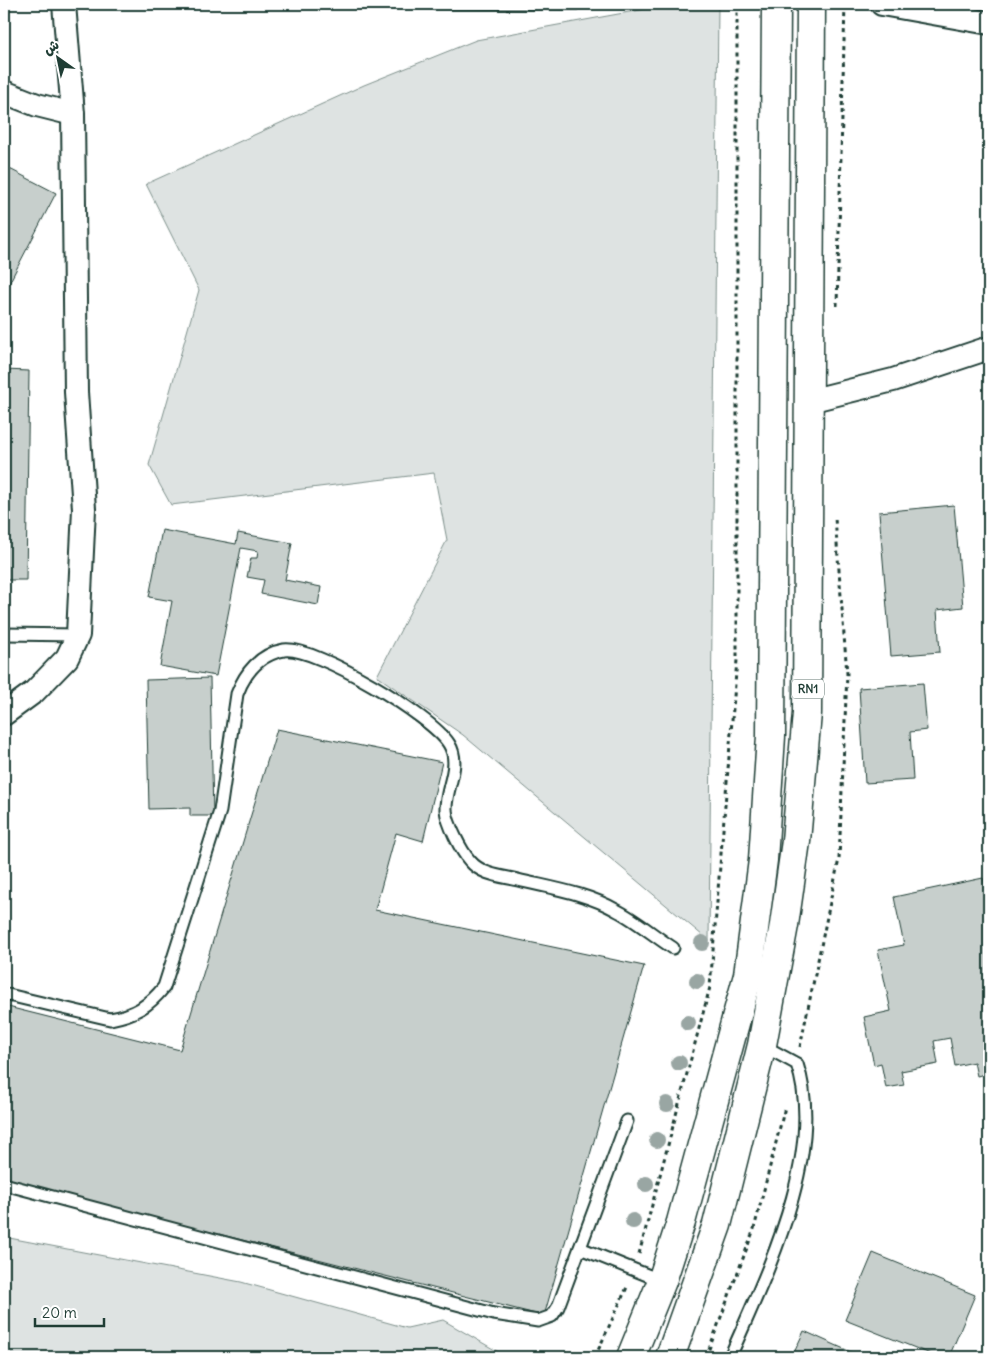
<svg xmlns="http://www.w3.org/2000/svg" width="993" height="1361" viewBox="0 0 993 1361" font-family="Delius,'Playpen Sans Arabic',sans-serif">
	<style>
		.green { fill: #dee3e2; stroke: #7e908b }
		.building { fill: #c7cfcc; stroke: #1f3d34 }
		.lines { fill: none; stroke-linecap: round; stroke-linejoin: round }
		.service-casing { stroke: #1f3d34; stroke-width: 15 }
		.minor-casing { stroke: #1f3d34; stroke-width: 26 }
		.trunk-casing { stroke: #1f3d34; stroke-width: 31 }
		.path { stroke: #1f3d34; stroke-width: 3; stroke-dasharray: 4 4; stroke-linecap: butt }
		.service { stroke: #fff; stroke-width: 11 }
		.minor { stroke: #fff; stroke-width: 22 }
		.trunk { stroke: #fff; stroke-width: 28 }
		.tree { fill: #99a6a3 }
		.labels { text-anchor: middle; stroke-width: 4; stroke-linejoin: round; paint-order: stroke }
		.shield { fill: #fff; stroke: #627771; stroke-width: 1 }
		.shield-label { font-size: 12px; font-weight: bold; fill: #1f3d34 }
	</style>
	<rect width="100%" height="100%" fill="#fff"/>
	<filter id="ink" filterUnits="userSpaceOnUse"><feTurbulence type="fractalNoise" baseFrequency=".02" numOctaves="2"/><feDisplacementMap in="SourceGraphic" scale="10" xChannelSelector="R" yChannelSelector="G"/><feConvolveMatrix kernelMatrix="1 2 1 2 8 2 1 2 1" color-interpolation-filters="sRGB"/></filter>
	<g filter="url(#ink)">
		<!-- green -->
		<g class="green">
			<polygon points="673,4 718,4 709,941 463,735 377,676 447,540 434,473 171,505 149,465 199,290 146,184 364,85 476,40"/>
			<polygon points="4,1237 241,1282 407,1328 443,1320 507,1357 4,1357"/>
		</g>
		<!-- building -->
		<g class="building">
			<polygon points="426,4 578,4 578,10 426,9"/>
			<polygon points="4,166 56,193 4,293 5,213"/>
			<polygon points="4,370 29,371 26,580 4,580"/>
			<polygon points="954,505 963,607 937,610 940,652 891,656 879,512"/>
			<polygon points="162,530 236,544 238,533 292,543 285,580 321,587 318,605 261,594 264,580 247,577 251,558 257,558 258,551 241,548 216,676 160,666 172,601 149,597"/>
			<polygon points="210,678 213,816 190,816 190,808 149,809 146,680"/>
			<polygon points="923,683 927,730 910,732 913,780 865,783 859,688"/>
			<polygon points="277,729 442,762 423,841 396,833 375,910 644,966 544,1316 4,1180 4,1006 180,1050"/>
			<polygon points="983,878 986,892 989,891 989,1073 977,1076 974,1062 955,1066 950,1038 934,1041 938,1064 901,1071 904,1085 886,1088 881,1063 874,1065 864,1017 891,1011 878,950 904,945 894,897"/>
			<polygon points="873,1253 975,1295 949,1357 938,1357 845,1320"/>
			<polygon points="804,1331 862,1357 792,1357"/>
		</g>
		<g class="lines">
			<defs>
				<g id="service">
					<polyline points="4,634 78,635"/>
					<path d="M 4,994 L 110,1019 C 134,1015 149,1006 164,987 L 220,811 L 237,694 C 245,673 260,654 284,650 C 316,646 432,716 449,744 C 462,765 445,788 446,810 C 447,823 461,851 470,861 C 482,875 501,876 518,880 C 551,888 586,893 616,910 C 636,920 654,936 673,948"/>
					<polyline points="4,1184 494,1314 538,1321 552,1316 558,1307 627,1121"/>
					<polyline points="580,1248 662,1281"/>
					<path d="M 730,1357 C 765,1276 827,1153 797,1064 L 762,1045"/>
				</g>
				<g id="minor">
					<polyline points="882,4 989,23"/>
					<polyline points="4,92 37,105 73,114"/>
					<polyline points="809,401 893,380 989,348"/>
					<polyline points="4,714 34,692 67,658 78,635 84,509 76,392 73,114 64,4"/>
				</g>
				<g id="trunk">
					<polyline points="631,1357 662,1281 681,1222 748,975 763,860 771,736 776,4"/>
					<polyline points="670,1357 717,1225 762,1045 784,925 796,841 807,713 811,4"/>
				</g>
			</defs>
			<!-- service casing -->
			<use href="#service" class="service-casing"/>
			<!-- minor casing -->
			<use href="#minor" class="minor-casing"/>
			<!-- trunk casing -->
			<use href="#trunk" class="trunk-casing"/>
			<!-- path -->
			<g class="path">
				<polyline points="837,306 845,4"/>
				<polyline points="800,1047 839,859 847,674 835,518"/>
				<polyline points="639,1254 710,987 737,660 737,4"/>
				<polyline points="595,1357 628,1285"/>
				<polyline points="706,1357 754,1229 785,1107"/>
			</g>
			<!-- service -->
			<use href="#service" class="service"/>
			<!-- minor -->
			<use href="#minor" class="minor"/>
			<!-- trunk -->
			<use href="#trunk" class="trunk"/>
		</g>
		<!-- trees -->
		<g class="tree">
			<circle cx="702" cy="943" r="8"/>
			<circle cx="697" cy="981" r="8"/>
			<circle cx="688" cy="1023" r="8"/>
			<circle cx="679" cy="1063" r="8"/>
			<circle cx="667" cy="1104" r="8"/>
			<circle cx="657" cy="1140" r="8"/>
			<circle cx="646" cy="1184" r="8"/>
			<circle cx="633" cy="1221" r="8"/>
		</g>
	</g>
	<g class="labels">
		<!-- shield labels -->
		<rect class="shield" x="792" y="679.5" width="32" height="19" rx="4"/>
		<g class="shield-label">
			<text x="808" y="693">RN1</text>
		</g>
	</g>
	<!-- margin -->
	<rect width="993" height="1361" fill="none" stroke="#fff" stroke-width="20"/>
	<rect x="10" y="10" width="973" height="1341" fill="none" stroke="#1f3d34" stroke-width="2" filter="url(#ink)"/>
	<!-- north arrow -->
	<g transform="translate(58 58) rotate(327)" stroke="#ffffff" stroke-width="4" paint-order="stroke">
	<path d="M0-4L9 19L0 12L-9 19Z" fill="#1f3d34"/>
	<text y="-8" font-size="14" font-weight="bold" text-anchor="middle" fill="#1f3d34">ش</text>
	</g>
	<!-- scale -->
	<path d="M35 1318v8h69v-8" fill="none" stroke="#1f3d34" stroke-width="2.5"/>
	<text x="42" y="1318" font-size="15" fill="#1f3d34" stroke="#ffffff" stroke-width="4" paint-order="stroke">20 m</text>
</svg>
